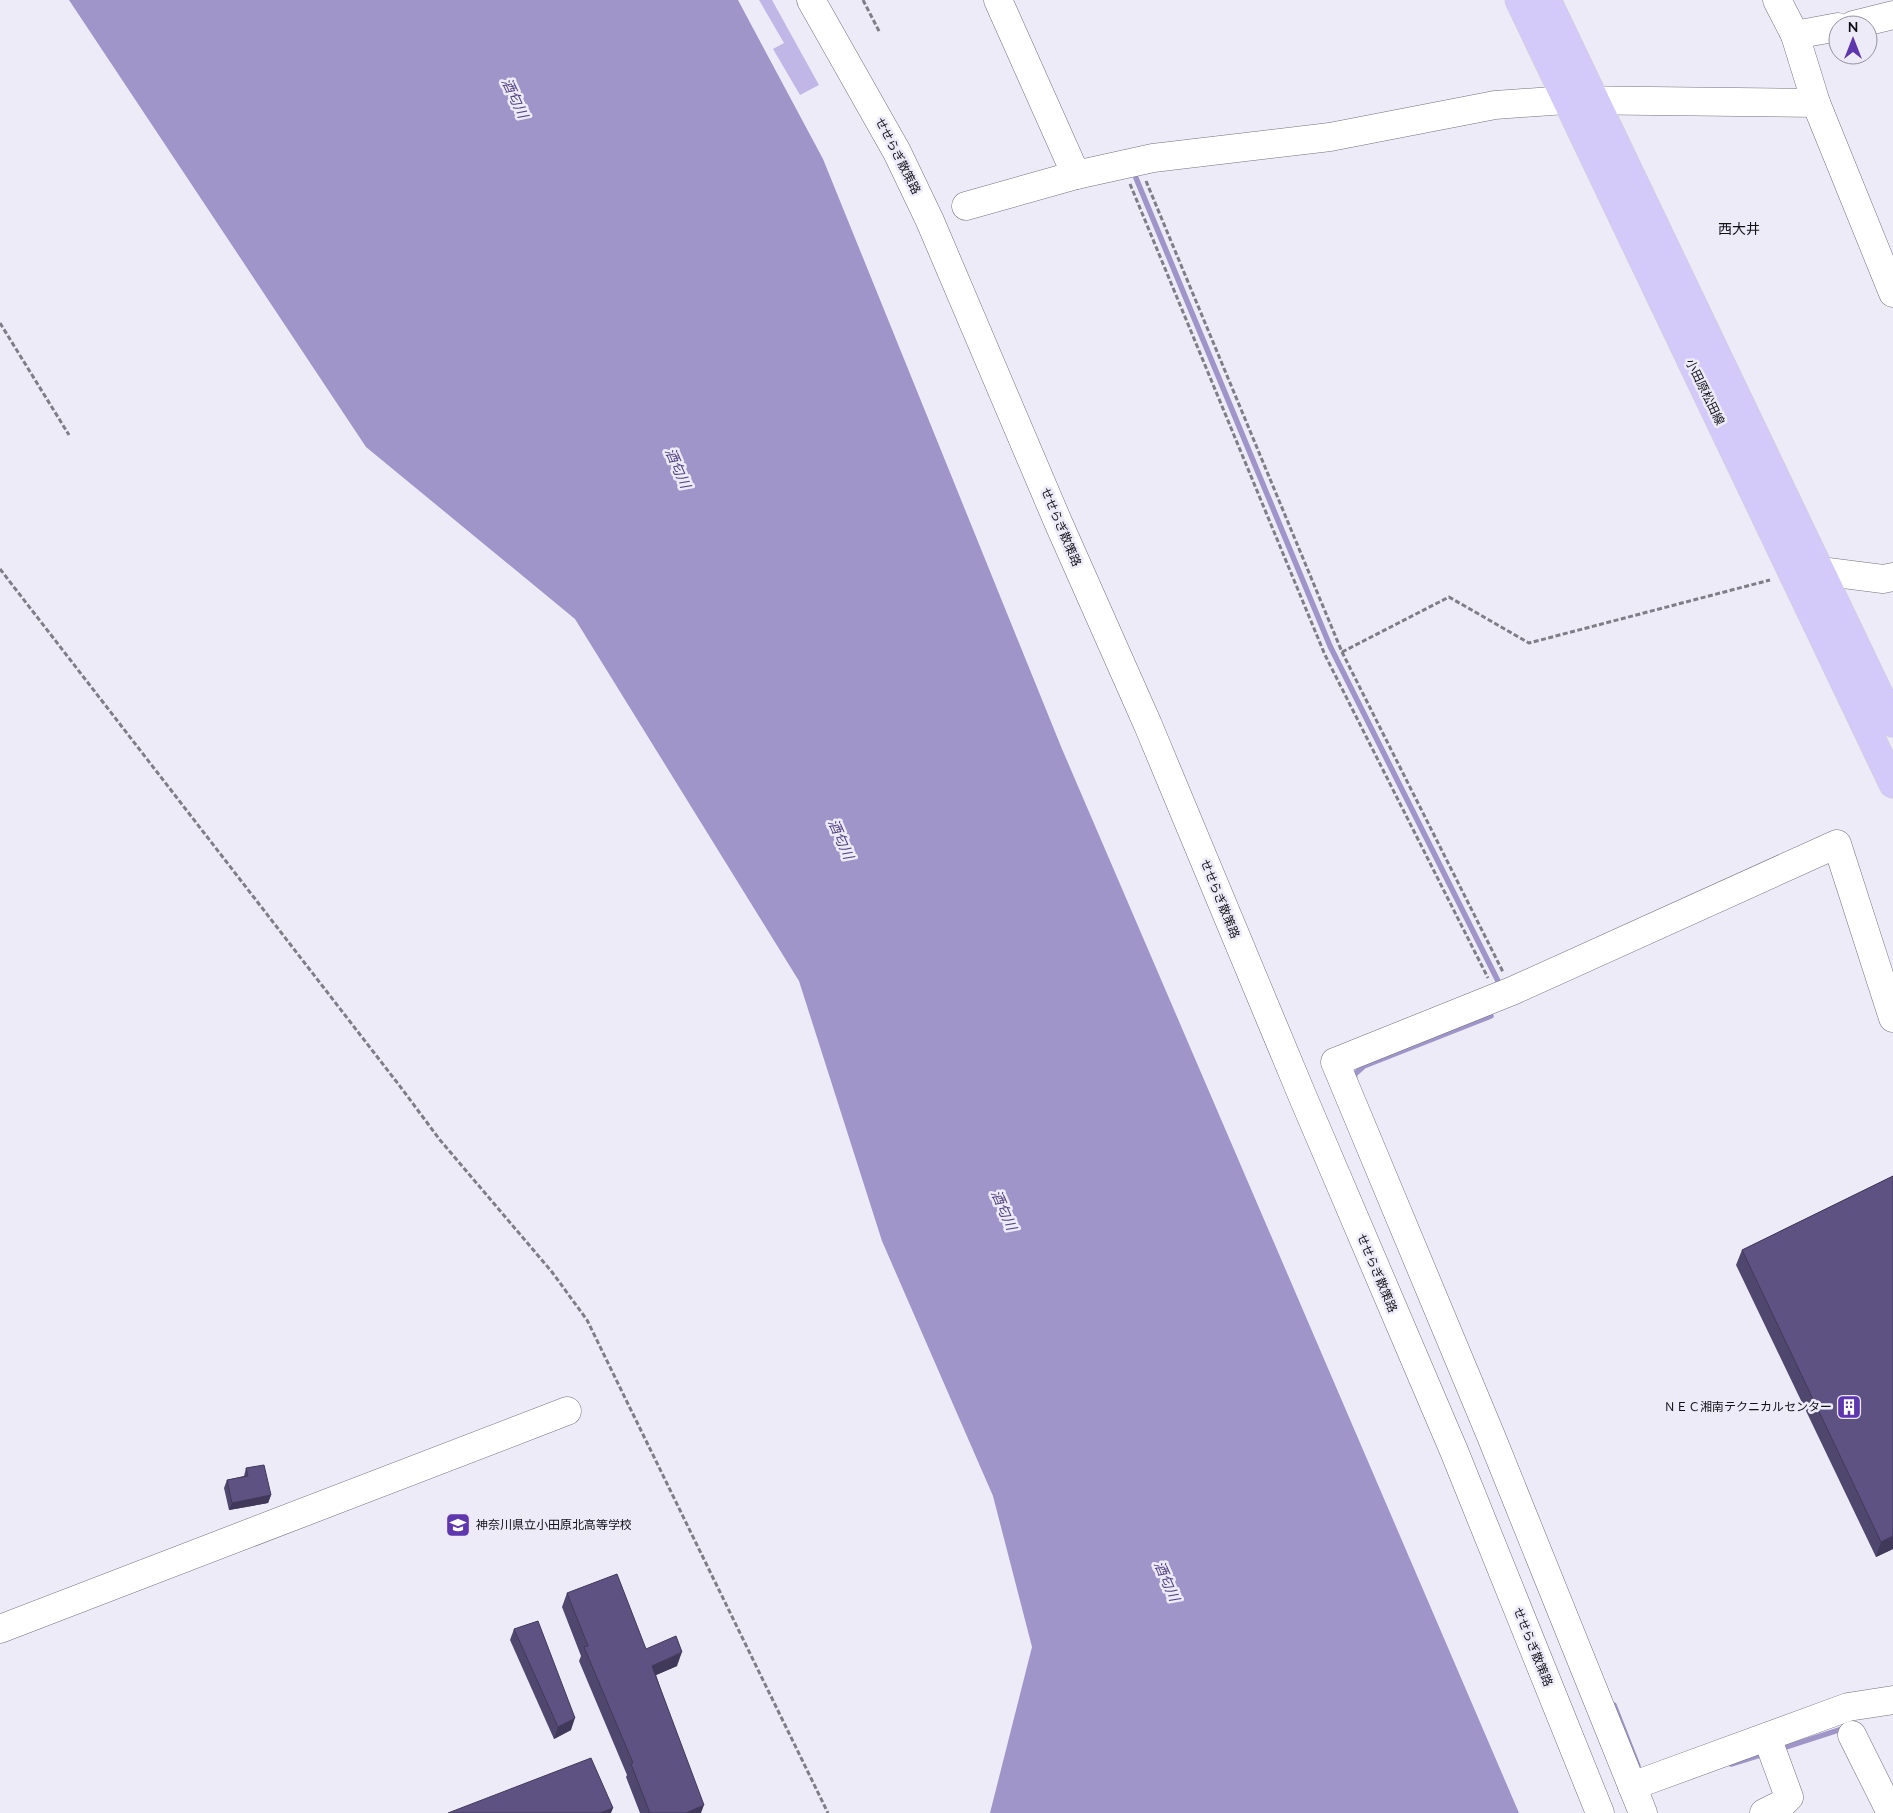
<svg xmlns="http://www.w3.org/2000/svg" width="1893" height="1813" viewBox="0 0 1893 1813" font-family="Mulish,'Noto Sans JP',sans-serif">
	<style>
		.green { fill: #c0b7e6 }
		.water { fill: #9f95c8 }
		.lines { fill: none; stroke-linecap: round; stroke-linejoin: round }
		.stream { stroke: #9f95c8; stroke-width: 5.5 }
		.minor-casing { stroke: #73717d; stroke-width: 29 }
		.major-casing { stroke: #cfcfd0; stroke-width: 29 }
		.path { stroke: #7f7d86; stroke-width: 3; stroke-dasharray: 5 2.5; stroke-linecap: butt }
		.minor { stroke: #fff; stroke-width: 28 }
		.major { stroke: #d4cafa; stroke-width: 28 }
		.wall { fill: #50476f }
		.shaded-wall { fill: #41395a }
		.building { fill: #5d5281; stroke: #41395a }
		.labels { text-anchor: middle; stroke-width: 5; stroke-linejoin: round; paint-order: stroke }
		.street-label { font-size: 12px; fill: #111015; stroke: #eeebf9 }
		.poi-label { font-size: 12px; fill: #111015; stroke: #eeebf9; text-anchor: end }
		.water-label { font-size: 14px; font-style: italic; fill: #534283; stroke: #eeebf9 }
		.neighbourhood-label { font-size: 14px; fill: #111015; stroke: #eeebf9 }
	</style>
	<rect width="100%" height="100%" fill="#eeebf9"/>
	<!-- green -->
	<polygon class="green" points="759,0 772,0 819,85 800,95 773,49 784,43"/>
	<!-- water -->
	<polygon class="water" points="69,0 738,0 823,159 1062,749 1519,1813 990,1813 1032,1647 993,1496 882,1241 799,981 575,619 366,447"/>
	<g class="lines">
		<!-- stream -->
		<g class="stream">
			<polyline points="1136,178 1330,646 1500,985"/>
			<polyline points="1354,1081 1355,1074 1364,1066 1491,1016"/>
			<polyline points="1614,1705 1638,1766"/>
			<polyline points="1780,1749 1845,1728"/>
			<polyline points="1731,1764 1760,1755"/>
		</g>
		<defs>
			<g id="minor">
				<polyline points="811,0 897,152 930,221 1058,522 1148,725 1302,1095 1454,1451 1600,1813"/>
				<polyline points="998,0 1076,175 1153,158 1330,137 1495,105 1566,100 1816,103"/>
				<polyline points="1777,0 1795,35 1816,103 1893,293"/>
				<polyline points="1853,25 1893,15"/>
				<polyline points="1795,35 1838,27"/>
				<polyline points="966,206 1076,175"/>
				<polyline points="1820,571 1883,579 1893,577"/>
				<polyline points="0,1629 567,1411"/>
				<polyline points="1852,1735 1891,1813"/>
				<polyline points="1632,1786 1848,1707 1893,1700"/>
				<polyline points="1643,1813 1491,1436 1335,1062 1512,991 1837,844 1893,1018"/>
				<polyline points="1764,1813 1782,1804 1789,1797 1767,1737"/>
			</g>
			<g id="major">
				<polyline points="1519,0 1893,784"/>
				<polyline points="1547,0 1893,723"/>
			</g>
		</defs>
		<!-- minor casing -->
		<use href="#minor" class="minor-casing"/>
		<!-- major casing -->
		<use href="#major" class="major-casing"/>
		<!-- path -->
		<g class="path">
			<polyline points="863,0 880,33"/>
			<polyline points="1146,181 1342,652 1503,972"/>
			<polyline points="1130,184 1325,655 1488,978"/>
			<polyline points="0,323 69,435"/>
			<polyline points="0,569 399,1085 440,1140 552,1272 587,1320 828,1813"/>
			<polyline points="1342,652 1449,597 1529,643 1770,580"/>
		</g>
		<!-- minor -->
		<use href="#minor" class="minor"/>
		<!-- major -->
		<use href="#major" class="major"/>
	</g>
	<!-- wall -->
	<g class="wall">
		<polygon points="1893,1176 1893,1549 1876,1557 1736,1265 1742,1250"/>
		<polygon points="246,1468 271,1495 268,1503 229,1510 224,1488 227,1480 244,1476"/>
		<polygon points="567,1593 646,1649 677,1666 656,1675 701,1813 640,1813 626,1777 627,1775 579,1661 581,1656 562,1607"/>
		<polygon points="514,1629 571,1730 554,1739 510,1640"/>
	</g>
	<!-- shaded-wall -->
	<g class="shaded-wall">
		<polygon points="271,1495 268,1503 229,1510 232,1503"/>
		<polygon points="1893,1536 1893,1549 1876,1557 1881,1542"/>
		<polygon points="682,1652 677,1666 647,1679 652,1666"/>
		<polygon points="575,1718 571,1730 554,1739 558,1727"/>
		<polygon points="704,1805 701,1813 685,1813"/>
		<polygon points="613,1808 611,1813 599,1813"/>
	</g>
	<!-- building -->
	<g class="building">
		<polygon points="1893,1176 1893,1536 1881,1542 1742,1250"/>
		<polygon points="264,1465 271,1495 232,1503 227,1480 248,1476 246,1468"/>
		<polygon points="617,1574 646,1649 676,1636 682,1652 652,1666 704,1805 686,1813 650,1813 631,1764 633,1763 584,1647 588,1646 567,1593"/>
		<polygon points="538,1621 575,1718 558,1727 514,1629"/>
		<polygon points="591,1758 613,1808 599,1813 448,1813"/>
	</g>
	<!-- icons -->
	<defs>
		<symbol id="building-square" viewBox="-11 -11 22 22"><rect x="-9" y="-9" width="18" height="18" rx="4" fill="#5e36ae" stroke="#eeebf9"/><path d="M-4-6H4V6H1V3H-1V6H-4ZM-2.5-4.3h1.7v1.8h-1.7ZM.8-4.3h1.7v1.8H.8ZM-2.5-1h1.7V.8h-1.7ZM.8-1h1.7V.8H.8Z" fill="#fff"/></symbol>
		<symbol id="school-square" viewBox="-11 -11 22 22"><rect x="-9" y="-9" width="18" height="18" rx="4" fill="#5e36ae" stroke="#eeebf9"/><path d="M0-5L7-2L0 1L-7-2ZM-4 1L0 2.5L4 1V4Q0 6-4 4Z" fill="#fff"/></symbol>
	</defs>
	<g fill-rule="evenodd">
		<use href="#building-square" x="1835" y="1393" width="28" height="28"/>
		<use href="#school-square" x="444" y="1511" width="28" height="28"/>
	</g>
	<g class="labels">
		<!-- street labels -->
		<g class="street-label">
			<text transform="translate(898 156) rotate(63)" y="4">せせらぎ散策路</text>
			<text transform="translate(1705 392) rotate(64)" y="4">小田原松田線</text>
			<text transform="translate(1061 527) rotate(67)" y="4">せせらぎ散策路</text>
			<text transform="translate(1220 899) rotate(68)" y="4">せせらぎ散策路</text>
			<text transform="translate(1377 1273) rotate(67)" y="4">せせらぎ散策路</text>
			<text transform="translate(1533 1647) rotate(68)" y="4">せせらぎ散策路</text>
		</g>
		<!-- poi labels -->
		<g class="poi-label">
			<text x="1832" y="1411">ＮＥＣ湘南テクニカルセンター</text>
			<text x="476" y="1529" text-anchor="start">神奈川県立小田原北高等学校</text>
		</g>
		<!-- water labels -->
		<g class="water-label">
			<text transform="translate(515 98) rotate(65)" y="5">酒匂川</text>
			<text transform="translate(678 468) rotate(66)" y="5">酒匂川</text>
			<text transform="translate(841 839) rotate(66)" y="5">酒匂川</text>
			<text transform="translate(1004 1210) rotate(66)" y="5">酒匂川</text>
			<text transform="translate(1167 1581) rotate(66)" y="5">酒匂川</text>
		</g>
		<!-- neighbourhood labels -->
		<g class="neighbourhood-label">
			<text x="1739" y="234">西大井</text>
		</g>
	</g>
	<!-- north arrow -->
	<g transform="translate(1853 40)"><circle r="24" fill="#eeebf9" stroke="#96939e"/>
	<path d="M0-4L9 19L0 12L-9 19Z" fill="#5e36ae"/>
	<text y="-8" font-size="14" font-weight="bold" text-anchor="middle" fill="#111015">N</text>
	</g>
</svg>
